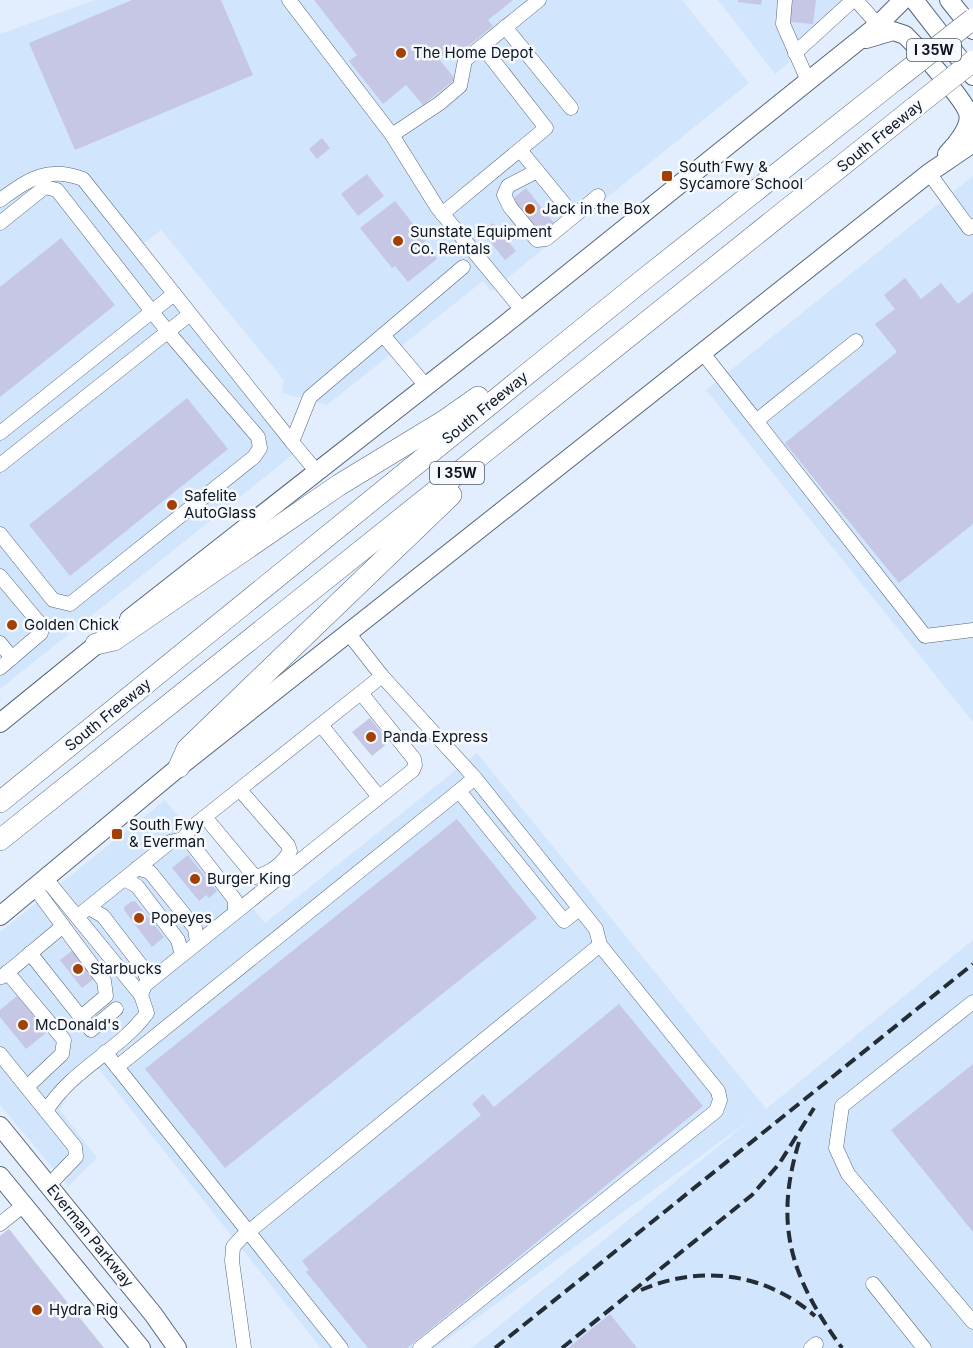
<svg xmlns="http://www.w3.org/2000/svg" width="973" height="1348" viewBox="0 0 973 1348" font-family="Inter,sans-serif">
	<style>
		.built { fill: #d1e5fd }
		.building { fill: #c6c7e4 }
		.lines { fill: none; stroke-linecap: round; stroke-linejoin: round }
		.minor-casing { stroke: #55667b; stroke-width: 15 }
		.major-casing { stroke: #55667b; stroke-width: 20 }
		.highway-casing { stroke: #55667b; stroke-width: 22 }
		.minor { stroke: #fff; stroke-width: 14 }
		.major { stroke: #fff; stroke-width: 18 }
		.highway { stroke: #fff; stroke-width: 21 }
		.rail { stroke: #242c36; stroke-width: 4; stroke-dasharray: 12 6; stroke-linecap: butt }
		.highway-bridge-casing { stroke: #55667b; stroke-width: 22; stroke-linecap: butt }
		.highway-bridge { stroke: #fff; stroke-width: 21 }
		.poi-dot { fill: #a34005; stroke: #f6faff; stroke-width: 2 }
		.labels { text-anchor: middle; stroke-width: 5; stroke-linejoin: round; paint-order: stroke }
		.shield { fill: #f6faff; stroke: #545a62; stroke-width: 1.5 }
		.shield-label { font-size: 14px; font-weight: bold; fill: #0f161f }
		.poi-label { font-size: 15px; fill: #0f161f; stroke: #f6faff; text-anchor: start }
		.street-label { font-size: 15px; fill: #0f161f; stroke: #f6faff }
	</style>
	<rect width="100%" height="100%" fill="#e2eefd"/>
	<!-- built -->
	<g class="built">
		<polygon points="95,0 682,0 749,83 491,291 483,281 327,405 282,393 284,380 161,230 135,250 296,452 0,689 0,34"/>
		<polygon points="718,0 863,0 775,74"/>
		<polygon points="973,176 973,722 706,390"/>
		<polygon points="477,753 766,1109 973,940 973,1348 472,1348 753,1118 435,1348 321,1348 98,1068 72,1087 60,1110 97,1158 68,1186 0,1105 0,932 165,800 265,923"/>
	</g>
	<!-- building -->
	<g class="building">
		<polygon points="132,0 221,0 253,75 75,150 29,43"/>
		<polygon points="314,0 513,0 488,20 493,26 462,51 457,44 439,59 455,79 423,105 406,85 383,104 349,61 357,55"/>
		<polygon points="738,0 762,0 761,5 738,2"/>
		<polygon points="791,0 816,0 813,24 789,22"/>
		<polygon points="322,138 330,148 317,159 309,149"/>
		<polygon points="367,174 384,196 358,216 341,194"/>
		<polygon points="526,188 554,223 538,236 510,201"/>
		<polygon points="395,201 426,240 424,242 437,259 408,282 395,266 392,268 360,228"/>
		<polygon points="493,223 516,251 505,260 482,232"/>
		<polygon points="61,238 115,305 0,397 0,287"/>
		<polygon points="905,278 921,299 941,283 958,304 973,292 973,524 899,583 785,443 897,352 875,324 895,309 884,295"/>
		<polygon points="187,398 228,449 70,576 29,525"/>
		<polygon points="370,718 389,742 372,756 352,732"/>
		<polygon points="457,819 537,918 225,1168 145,1069"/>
		<polygon points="188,855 217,891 209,898 206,895 199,901 172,868"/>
		<polygon points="132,901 133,902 135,901 164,937 152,947 124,910 124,907"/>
		<polygon points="73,950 95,978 82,988 60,960"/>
		<polygon points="17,996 47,1032 26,1049 0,1017 0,1010"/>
		<polygon points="619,1004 703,1106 407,1348 368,1348 306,1272 309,1270 302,1261 481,1115 472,1104 483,1094 494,1107"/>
		<polygon points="973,1064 973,1232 891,1130"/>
		<polygon points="9,1229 43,1272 104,1348 0,1348 0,1236"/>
		<polygon points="610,1314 637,1348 568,1348"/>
	</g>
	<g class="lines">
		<defs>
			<g id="minor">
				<polyline points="289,0 392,135"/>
				<polyline points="785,0 783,24 808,81"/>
				<polyline points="856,0 878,25"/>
				<polyline points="505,27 571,108"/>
				<polyline points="795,53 853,0"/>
				<polyline points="520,150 574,216 598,196"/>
				<polyline points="537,171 508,186 504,195 510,207 537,240 546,239 574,216"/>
				<polyline points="929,173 969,228 973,226"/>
				<path d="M 0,200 C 28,180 47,165 83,179 L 292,442"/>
				<polyline points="442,214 546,128 482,46"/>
				<polyline points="0,223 45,187 57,190 168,332 258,437 260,448 254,457 70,604 53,600 0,534"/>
				<polyline points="522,310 437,207 392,135 440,103 460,86 465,60 539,0"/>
				<polyline points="383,335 426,386"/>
				<polyline points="702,352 925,636 973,630"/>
				<polyline points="756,421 856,341"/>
				<polyline points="0,433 174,294"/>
				<polyline points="0,465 190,314"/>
				<polyline points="317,472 292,442 310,397 463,267"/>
				<polyline points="0,576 41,625 41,633 0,668"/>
				<polyline points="349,634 382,676 475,778"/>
				<polyline points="0,643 12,658"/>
				<polyline points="321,725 379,797"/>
				<polyline points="459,791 564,921 579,909"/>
				<path d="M 205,817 L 255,877 C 270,873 282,865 290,851 L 288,845 L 240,790"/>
				<polyline points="183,839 191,828 382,676"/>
				<polyline points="137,868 150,872 195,928 197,943"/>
				<polyline points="46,879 141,995"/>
				<polyline points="124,879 137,886 178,940 182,955"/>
				<polyline points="89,908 103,916 143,968 148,982"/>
				<polyline points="78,916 170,842 183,839 192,844 235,900 235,912"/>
				<polyline points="63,926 104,981 106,996 81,1017"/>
				<polyline points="30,953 91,1030 116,1009"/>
				<polyline points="7,972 64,1040 62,1054 27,1087"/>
				<polyline points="2,977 63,926 35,888"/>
				<polyline points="973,1002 842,1106 836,1148 848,1174 973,1322"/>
				<polyline points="105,1052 341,1348"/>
				<polyline points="0,1054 75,1147 76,1157 49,1185"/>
				<polyline points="117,1067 475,778 596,929 600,945"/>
				<path d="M 46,1111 C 72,1069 119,1051 147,1013 L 141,995 L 145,985 L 413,770 L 415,765 L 414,759 L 361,693"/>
				<polyline points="0,1224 24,1205"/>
				<polyline points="873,1284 924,1348"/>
				<polyline points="244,1348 232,1261 233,1247 241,1238 600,945 718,1091 720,1100 716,1111 420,1348"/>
				<polyline points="811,1348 816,1344"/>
			</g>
			<g id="major">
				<polyline points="914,0 973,76"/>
				<polyline points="949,0 973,30"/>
				<path d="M 866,39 L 893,31 L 905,35 C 917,47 964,99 968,113 C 972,126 956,145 947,154"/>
				<polyline points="129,619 503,326 878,25 903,0"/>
				<polyline points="0,723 107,636"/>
				<polyline points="0,916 179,767 929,173 973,143"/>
				<polyline points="0,1126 153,1314 177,1348"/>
				<polyline points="0,1176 141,1348"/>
			</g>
			<g id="highway">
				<polyline points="96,644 114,640 339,485 444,421 478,397"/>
				<polyline points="179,767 187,749 451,495"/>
				<polyline points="0,802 643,280 894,81"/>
				<polyline points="0,840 915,107"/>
			</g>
		</defs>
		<!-- minor casing -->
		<use href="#minor" class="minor-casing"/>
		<!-- major casing -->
		<use href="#major" class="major-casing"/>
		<!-- highway casing -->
		<use href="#highway" class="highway-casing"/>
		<!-- minor -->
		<use href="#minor" class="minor"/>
		<!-- major -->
		<use href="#major" class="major"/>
		<!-- highway -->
		<use href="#highway" class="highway"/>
		<!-- rail -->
		<g class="rail">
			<path d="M 799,1142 C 773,1226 792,1279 842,1348"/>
			<path d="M 641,1290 C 701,1264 766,1273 815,1316"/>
			<polyline points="495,1348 973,964"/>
			<polyline points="562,1348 752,1195 779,1164 814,1108"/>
		</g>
		<defs>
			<g id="highway-bridge">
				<polyline points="894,81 973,19"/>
				<polyline points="915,107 973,61"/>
			</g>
		</defs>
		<!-- highway-bridge casing -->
		<use href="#highway-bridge" class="highway-bridge-casing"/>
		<!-- highway-bridge -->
		<use href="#highway-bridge" class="highway-bridge"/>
	</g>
	<!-- markers -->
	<g class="poi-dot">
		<circle cx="401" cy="53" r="6"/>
		<rect x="661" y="170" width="12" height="12" rx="3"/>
		<circle cx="530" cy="209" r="6"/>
		<circle cx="398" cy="241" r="6"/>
		<circle cx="172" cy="505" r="6"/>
		<circle cx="12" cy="625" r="6"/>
		<circle cx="371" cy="737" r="6"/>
		<rect x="111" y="828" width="12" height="12" rx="3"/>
		<circle cx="195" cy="879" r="6"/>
		<circle cx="139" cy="918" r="6"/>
		<circle cx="78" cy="969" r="6"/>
		<circle cx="23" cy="1025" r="6"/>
		<circle cx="37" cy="1310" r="6"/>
	</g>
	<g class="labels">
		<!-- shield labels -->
		<g class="shield">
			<rect x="907" y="39" width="54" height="22" rx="4.5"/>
			<rect x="430" y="462" width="54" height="22" rx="4.5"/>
		</g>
		<g class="shield-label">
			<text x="934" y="55">I 35W</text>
			<text x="457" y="478">I 35W</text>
		</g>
		<!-- poi labels -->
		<g class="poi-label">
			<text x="413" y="58">The Home Depot</text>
			<text x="679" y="172">South Fwy &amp;<tspan x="679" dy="17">Sycamore School</tspan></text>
			<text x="542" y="214">Jack in the Box</text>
			<text x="410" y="237">Sunstate Equipment<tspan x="410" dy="17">Co. Rentals</tspan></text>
			<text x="184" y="501">Safelite<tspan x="184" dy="17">AutoGlass</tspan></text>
			<text x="24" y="630">Golden Chick</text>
			<text x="383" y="742">Panda Express</text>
			<text x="129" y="830">South Fwy<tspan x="129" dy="17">&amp; Everman</tspan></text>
			<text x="207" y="884">Burger King</text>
			<text x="151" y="923">Popeyes</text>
			<text x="90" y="974">Starbucks</text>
			<text x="35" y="1030">McDonald's</text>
			<text x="49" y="1315">Hydra Rig</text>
		</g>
		<!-- street labels -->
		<g class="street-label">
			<text transform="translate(880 136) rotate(-39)" y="5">South Freeway</text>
			<text transform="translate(485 408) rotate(-39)" y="5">South Freeway</text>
			<text transform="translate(108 715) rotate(-39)" y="5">South Freeway</text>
			<text transform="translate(90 1236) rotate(51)" y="5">Everman Parkway</text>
		</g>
	</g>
</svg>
